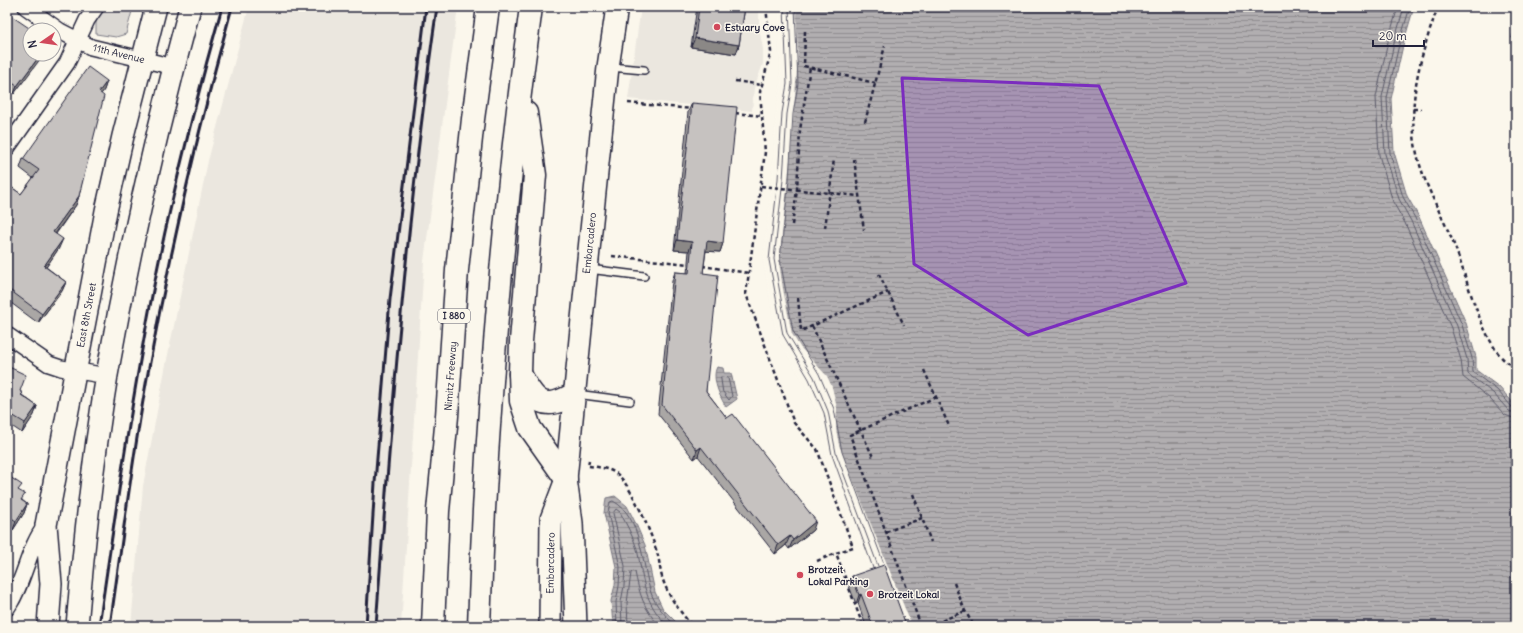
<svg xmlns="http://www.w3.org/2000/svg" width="1523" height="633" viewBox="0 0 1523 633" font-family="Delius,sans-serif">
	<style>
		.built { fill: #ebe7df }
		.green { fill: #dbd8d3; stroke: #7e7d87 }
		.water { fill: url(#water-rules); stroke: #787681 }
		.pier { fill: #fbf7ec }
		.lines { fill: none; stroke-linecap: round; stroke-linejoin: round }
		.shore { stroke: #5b5a6a; stroke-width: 1 }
		.service-casing { stroke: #22223b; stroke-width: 10 }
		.minor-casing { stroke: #22223b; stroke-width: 18 }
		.secondary-casing { stroke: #22223b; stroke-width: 24 }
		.motorway-casing { stroke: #22223b; stroke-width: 25 }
		.path { stroke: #22223b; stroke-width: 2.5; stroke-dasharray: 4 3; stroke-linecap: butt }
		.service { stroke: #fbf7ec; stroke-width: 7 }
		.minor { stroke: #fbf7ec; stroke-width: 15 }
		.secondary { stroke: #fbf7ec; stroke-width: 21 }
		.motorway { stroke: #fbf7ec; stroke-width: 22 }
		.rail { stroke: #22223b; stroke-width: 3 }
		.wall { fill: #aaa7a5; stroke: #22223b }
		.shaded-wall { fill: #8b8886; stroke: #22223b }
		.building { fill: #c6c2c0; stroke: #22223b }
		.marked { fill: #7b2cbf; fill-opacity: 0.2; stroke: #7b2cbf; stroke-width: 3; stroke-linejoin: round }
		.poi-dot { fill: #d1495b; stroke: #fbf7ec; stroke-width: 1.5 }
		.labels { text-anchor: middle; stroke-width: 3; stroke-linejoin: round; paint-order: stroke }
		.shield { fill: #fbf7ec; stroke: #636270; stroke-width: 1 }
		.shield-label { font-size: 9px; font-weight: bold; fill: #22223b }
		.poi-label { font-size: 10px; font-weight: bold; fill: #22223b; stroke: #fbf7ec; text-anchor: start }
		.street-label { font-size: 10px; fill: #22223b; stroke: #fbf7ec }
	</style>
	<defs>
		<pattern id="water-rules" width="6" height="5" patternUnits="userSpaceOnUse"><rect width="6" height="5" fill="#b1aeb0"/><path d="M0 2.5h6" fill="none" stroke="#908d90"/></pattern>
	</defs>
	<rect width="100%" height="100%" fill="#fbf7ec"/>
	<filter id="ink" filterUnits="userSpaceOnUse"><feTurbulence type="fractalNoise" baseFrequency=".025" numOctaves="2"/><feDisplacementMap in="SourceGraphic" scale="8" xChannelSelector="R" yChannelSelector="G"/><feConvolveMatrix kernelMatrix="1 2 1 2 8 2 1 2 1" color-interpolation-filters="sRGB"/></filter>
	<g filter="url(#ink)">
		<!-- built -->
		<g class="built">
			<polygon points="249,7 458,7 424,261 401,626 131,626 143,486 166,364 208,161"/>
			<polygon points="641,7 759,7 759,28 763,49 763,64 754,88 752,111 628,99"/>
		</g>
		<!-- green -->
		<polygon class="green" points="102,7 133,7 126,34 116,37 96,34 96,20"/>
		<!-- water -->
		<g class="water">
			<polygon points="780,7 1414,7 1404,41 1391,99 1394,152 1407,196 1419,217 1466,323 1476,357 1476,370 1499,387 1516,406 1516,626 891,626 820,414 806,381 779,336 774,179 783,84"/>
			<path d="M 717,367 L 723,368 L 724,373 L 731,373 L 737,399 L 726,407 C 720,397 711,378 717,367 Z"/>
			<polygon points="615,496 627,506 636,524 645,545 655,592 663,609 680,626 613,626 611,601 615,585 616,567 604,513 606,498"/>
		</g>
		<!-- pier -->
		<polygon class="pier" points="778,7 796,7 798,55 791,151 779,262 783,289 792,334 800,347 827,376 832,387 837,408 836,429 839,445 912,626 900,626 871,578 826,456 817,409 816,410 804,382 781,344 779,337 777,337 763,260 772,179 776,112 781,84"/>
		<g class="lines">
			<!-- shore -->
			<g class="shore">
				<polyline points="784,7 787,84 782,113 778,179 769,260 783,335 809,379 824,413 832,455 873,568"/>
				<polyline points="789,7 792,84 787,114 783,180 774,259 787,333 814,377 828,411 836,453 878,566"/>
				<polyline points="795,7 798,84 793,114 789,180 780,259 793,331 819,374 834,409 842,452 884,564"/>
				<polyline points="1398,7 1389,37 1376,97 1379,155 1393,202 1405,223 1451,328 1461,360 1463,377 1489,398 1505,415 1516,419"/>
				<polyline points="1404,7 1395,39 1382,97 1385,154 1399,199 1411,221 1457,326 1467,359 1468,374 1493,393 1509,411 1516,413"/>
				<polyline points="1410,7 1400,40 1387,98 1390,153 1403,197 1415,218 1462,325 1472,358 1473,372 1497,390 1512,407 1516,408"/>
				<polygon points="721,377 728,378 732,396 729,400 723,392"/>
				<path d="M 617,626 L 616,602 L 619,586 L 620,567 L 608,513 L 610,502 L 613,501 C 642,516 642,566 651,593 C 656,607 666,615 675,626"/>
				<path d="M 622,626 L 621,602 L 624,586 L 625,566 L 613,513 L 616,509 L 620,512 C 626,524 633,536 637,549 C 644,581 643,602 668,626"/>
				<path d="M 628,626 L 627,603 L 631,573 L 633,571 L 635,572 C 639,592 644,611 660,626"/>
			</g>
			<defs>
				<g id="service">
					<polyline points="610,67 644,70"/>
					<polyline points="589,269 644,276"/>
					<polyline points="576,394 630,401"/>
				</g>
				<g id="minor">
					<polyline points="26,7 60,31 91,47 174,67"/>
					<polyline points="7,148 67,63 87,20 96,7"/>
					<polyline points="7,335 49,364 61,368 107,376"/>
					<path d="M 7,608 C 25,582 27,549 46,525"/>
				</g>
				<g id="secondary">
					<polyline points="48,626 51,584 46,525 106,211 123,136 156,7"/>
					<path d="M 77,626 C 84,542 93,458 107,375 C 129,251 157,128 190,7"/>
					<polyline points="550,626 551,519 565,482"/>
					<polyline points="576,626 572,523 566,479 587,269 608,67 617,7"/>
				</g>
				<g id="motorway">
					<polyline points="526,113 535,175 521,341 520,373 521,401 530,428 566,479"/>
					<path d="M 520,374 C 535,402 543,412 574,394"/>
					<polyline points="433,626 438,511 447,416 457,270 473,119 488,7"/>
					<path d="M 479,626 C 486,419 503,212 531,7"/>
				</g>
			</defs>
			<!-- service casing -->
			<use href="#service" class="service-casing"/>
			<!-- minor casing -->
			<use href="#minor" class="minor-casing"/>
			<!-- secondary casing -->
			<use href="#secondary" class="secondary-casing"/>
			<!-- motorway casing -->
			<use href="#motorway" class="motorway-casing"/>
			<!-- path -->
			<g class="path">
				<polyline points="766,7 771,52 760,92 765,152 746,294 794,423 817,449 853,547 836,553 863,626"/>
				<path d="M 1438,7 C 1423,48 1410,90 1414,134 C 1417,175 1440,209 1455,247 C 1467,279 1478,325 1498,353 C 1502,359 1510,365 1516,369"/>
				<polyline points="805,31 804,66 875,83"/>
				<polyline points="735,81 762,85"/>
				<polyline points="628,103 692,109"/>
				<polyline points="1413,109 1421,109"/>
				<polyline points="735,113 762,116"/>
				<polyline points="865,122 885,46"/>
				<polyline points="854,159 864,230"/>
				<polyline points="761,186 859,196"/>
				<polyline points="792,225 797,190 800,130 810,67"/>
				<polyline points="825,228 834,159"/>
				<polyline points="612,256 688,264"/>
				<polyline points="702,266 749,273"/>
				<polyline points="879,274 904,325"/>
				<polyline points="798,298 801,331 888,292"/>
				<polyline points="812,326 874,459"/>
				<polyline points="924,370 949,426"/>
				<path d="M 589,460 L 588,466 C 598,467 609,468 617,474 C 632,486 653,537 658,556 C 660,564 660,572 663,580 C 669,598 680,611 692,626"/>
				<polyline points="913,494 931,542"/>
				<polyline points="886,532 922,518"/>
				<polyline points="817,561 836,553"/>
				<polyline points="954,583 965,611 974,626"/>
				<polyline points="921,626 850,435 936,397"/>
				<polyline points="929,626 965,611"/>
			</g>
			<!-- service -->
			<use href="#service" class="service"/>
			<!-- minor -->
			<use href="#minor" class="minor"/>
			<!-- secondary -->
			<use href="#secondary" class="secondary"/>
			<!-- motorway -->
			<use href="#motorway" class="motorway"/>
			<!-- rail -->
			<g class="rail">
				<path d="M 99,626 C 118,494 137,362 165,232 C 182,156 201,81 222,7"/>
				<path d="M 110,626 C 122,543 132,460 147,378 C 170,253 198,129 232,7"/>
				<polyline points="366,626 375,483 390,299 426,7"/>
				<path d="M 376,626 C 391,419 407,212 437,7"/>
			</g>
		</g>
		<!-- wall -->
		<g class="wall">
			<polygon points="697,7 745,7 739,45 736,54 691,47"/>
			<polygon points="7,13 30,54 14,94 8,90"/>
			<polygon points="1516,26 1516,40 1512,38"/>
			<polygon points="107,81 104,90 101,94 79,196 76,205 56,234 59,248 46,267 66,282 62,291 38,323 7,300 7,184 21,194 33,178 20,168 23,159"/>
			<polygon points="692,103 723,243 720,252 706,251 703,273 706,391 813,530 789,549 786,545 775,554 698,456 694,459 658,414 672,281 675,272 687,273 689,251 674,250 688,112"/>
			<polygon points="7,366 22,395 37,406 34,415 22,433 7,423"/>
			<polygon points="7,479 19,491 22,500 27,504 24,513 13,530 7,526"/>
			<polygon points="852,576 906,625 906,626 866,626 858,603 856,604 849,586"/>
		</g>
		<!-- shaded-wall -->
		<g class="shaded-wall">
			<polygon points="695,38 739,45 736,54 691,47"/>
			<polygon points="41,54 44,54 14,94 17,86"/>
			<polygon points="107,81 104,90 96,101 99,92"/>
			<polygon points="11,82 8,90 7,92 7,88"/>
			<polygon points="79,196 76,205 50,241 53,232"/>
			<polygon points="63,239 59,248 41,275 44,266"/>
			<polygon points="677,240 692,242 689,251 674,250"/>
			<polygon points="707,241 723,243 720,252 703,251"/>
			<polygon points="66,282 62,291 38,323 42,314"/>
			<polygon points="37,406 34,415 22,433 25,423"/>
			<polygon points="701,447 698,456 694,459 697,450"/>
			<polygon points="27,504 24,513 13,530 16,521"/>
			<polygon points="816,521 813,530 789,549 793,540"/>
			<polygon points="790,536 786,545 775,554 778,545"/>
			<polygon points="861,594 858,603 856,604 859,595"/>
		</g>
		<!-- building -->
		<g class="building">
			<polygon points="699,7 745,7 739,45 695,38"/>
			<polygon points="7,13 32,30 30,30 30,54 41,54 17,86 11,82 7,88"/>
			<polygon points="88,67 107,81 99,92 104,96 79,196 53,232 63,239 44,266 66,282 42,314 7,288 7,184 21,194 39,170 23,159"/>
			<polygon points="692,103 737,107 723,243 707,241 703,273 718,275 706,391 727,418 733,414 816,521 793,540 790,536 778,545 701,447 697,450 662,405 675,272 689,273 692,242 677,240"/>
			<polygon points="7,366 26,375 20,391 23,393 21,395 37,406 25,423 7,412"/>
			<polygon points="10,477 22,485 18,490 25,494 21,500 27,504 16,521 7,515 7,479 8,480"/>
			<polygon points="884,565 906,625 902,626 873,626 861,594 859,595 852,576"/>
		</g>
	</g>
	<!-- marked area -->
	<path class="marked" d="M 902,78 L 1099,86 L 1186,283 L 1028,335 L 914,264 Z"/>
	<!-- markers -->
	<g class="poi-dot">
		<circle cx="717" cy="27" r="4"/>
		<circle cx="800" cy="575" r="4"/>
		<circle cx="870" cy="594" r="4"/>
	</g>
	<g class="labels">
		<!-- shield labels -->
		<rect class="shield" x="438" y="309" width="32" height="14" rx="3"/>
		<g class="shield-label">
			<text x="454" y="319">I 880</text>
		</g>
		<!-- poi labels -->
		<g class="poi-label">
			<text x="725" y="31">Estuary Cove</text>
			<text x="808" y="573">Brotzeit<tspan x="808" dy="12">Lokal Parking</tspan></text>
			<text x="878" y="598">Brotzeit Lokal</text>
		</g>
		<!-- street labels -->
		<g class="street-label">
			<text transform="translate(119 53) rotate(14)" y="4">11th Avenue</text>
			<text transform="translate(589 243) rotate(-84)" y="4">Embarcadero</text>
			<text transform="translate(86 315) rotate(-79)" y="4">East 8th Street</text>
			<text transform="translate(450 376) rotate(-86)" y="4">Nimitz Freeway</text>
			<text transform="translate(550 563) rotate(-89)" y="4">Embarcadero</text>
		</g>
	</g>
	<!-- margin -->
	<rect width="1523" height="633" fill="none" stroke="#fbf7ec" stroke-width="24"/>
	<rect x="12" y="12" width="1499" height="609" fill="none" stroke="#22223b" stroke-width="1.5" filter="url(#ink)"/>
	<!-- north arrow -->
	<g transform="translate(42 42) rotate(257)"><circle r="19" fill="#fbf7ec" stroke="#a4a2a5"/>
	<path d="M0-3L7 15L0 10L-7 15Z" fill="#d1495b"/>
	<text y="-6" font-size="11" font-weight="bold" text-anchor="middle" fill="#22223b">N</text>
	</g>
	<!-- scale -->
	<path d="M1373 40v6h51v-6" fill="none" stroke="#22223b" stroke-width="2"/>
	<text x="1379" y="40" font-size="12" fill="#22223b" stroke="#fbf7ec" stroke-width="3" paint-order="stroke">20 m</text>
</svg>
